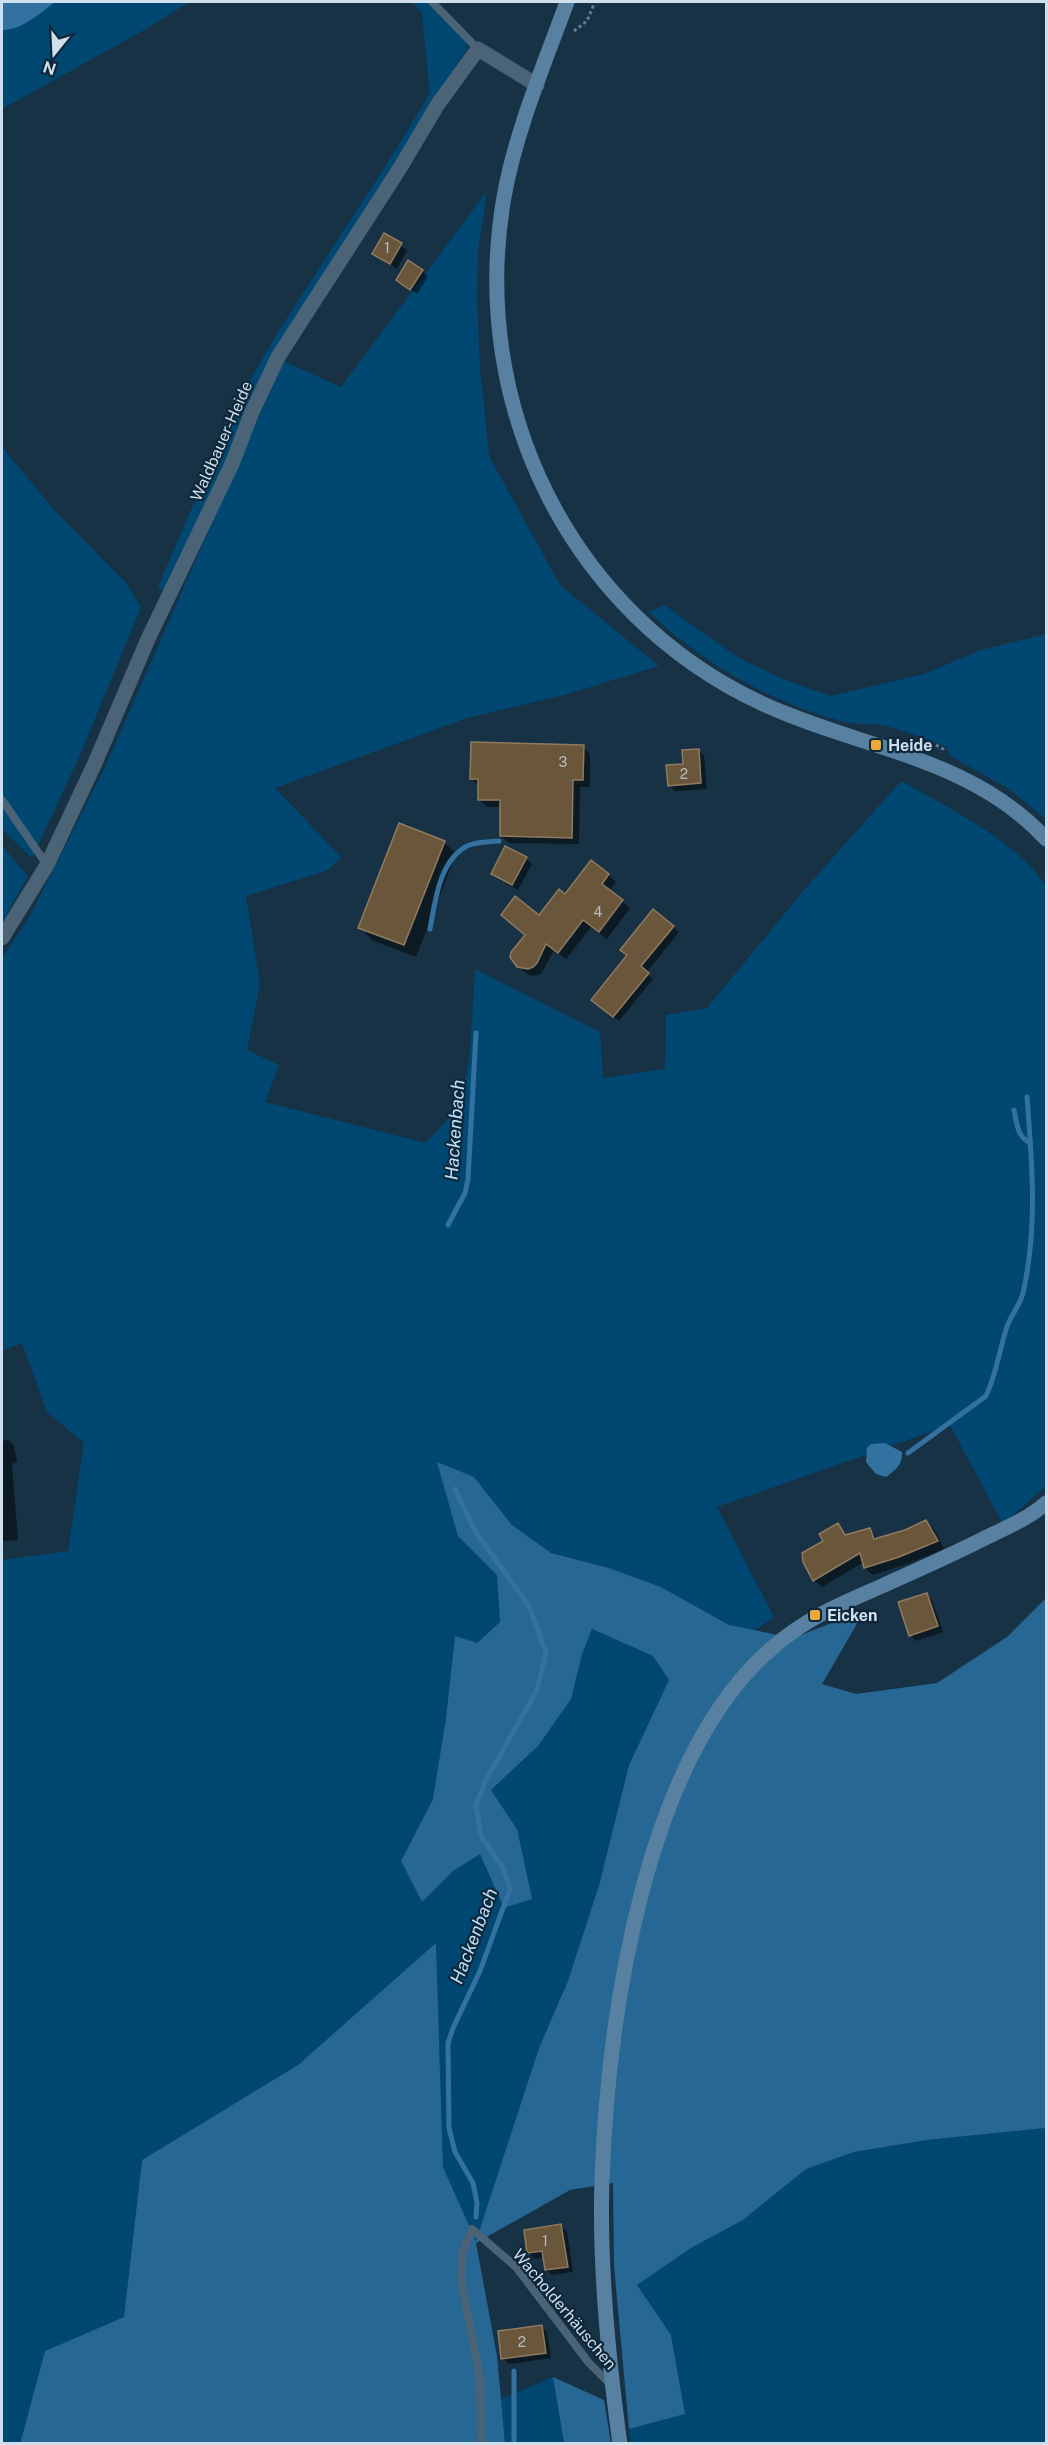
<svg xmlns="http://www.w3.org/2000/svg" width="1048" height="2445" viewBox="0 0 1048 2445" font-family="'Public Sans',sans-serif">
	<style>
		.green { fill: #004872 }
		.forest { fill: #276794 }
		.water { fill: #3372a0 }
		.shadow { fill: #0007 }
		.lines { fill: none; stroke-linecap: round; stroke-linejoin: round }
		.stream { stroke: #3372a0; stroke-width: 5 }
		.building { fill: #6a563b; stroke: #907b5f; stroke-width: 1.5 }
		.path { stroke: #687d8e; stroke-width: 3; stroke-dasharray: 3 3; stroke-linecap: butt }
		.service { stroke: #4a6377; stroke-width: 8 }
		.minor { stroke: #4a6377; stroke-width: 15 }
		.secondary { stroke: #5880a0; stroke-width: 15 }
		.poi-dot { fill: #eda83c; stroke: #0d273b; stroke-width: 2 }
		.labels { text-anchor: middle; stroke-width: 4.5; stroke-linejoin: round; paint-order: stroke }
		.number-label { font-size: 14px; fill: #b6bdc0 }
		.street-label { font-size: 16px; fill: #d0dfec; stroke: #0d273b }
		.poi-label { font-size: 16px; font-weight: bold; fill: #d0dfec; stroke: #0d273b; text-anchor: start }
		.water-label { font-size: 18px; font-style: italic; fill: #bfe0fb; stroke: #0d273b }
	</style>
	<rect width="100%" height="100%" fill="#173145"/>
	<!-- green -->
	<g class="green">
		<polygon points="2,2 190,2 139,33 2,109"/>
		<polygon points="412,2 426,2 466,42 467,49 436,97 230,454 164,591 158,587 237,403 278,332 392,156 430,93 422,13"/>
		<path d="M 487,191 L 478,251 L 477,298 L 480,367 L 489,456 L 560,585 L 659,666 L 564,695 L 467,718 L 275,788 L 341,857 L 328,870 L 246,896 L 260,985 L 247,1050 L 279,1065 L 265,1102 L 426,1143 L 462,1103 L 470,1053 L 475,969 L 600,1032 L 603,1078 L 665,1069 L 666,1015 L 707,1008 L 805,889 L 901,781 C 949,808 1015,840 1046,886 L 1046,1486 L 1003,1524 L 950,1425 L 717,1507 L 774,1617 L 755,1630 L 729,1625 L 661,1587 L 609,1568 L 551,1553 L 512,1525 L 474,1477 L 458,1536 L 497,1575 L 500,1622 L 477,1643 L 455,1637 L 446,1718 L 433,1799 L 401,1861 L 422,1902 L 453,1871 L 480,1853 L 504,1908 L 517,1829 L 491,1790 L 538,1746 L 592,1629 L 653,1656 L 669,1680 L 629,1765 L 600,1882 L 568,1981 L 539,2048 L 476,2242 L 443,2167 L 436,1944 L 298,2065 L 142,2160 L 124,2317 L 45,2351 L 20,2444 L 2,2443 L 2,1560 L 68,1551 L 84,1443 L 47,1412 L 22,1343 L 2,1351 L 2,958 L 29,918 L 106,765 L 283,361 L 341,387 Z"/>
		<polygon points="2,447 55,511 125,582 141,607 80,755 32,858 2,829"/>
		<path d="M 664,605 L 739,658 L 783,679 L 830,696 L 924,674 L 981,650 L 1046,634 L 1046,819 L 1009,789 L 949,755 L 947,747 C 926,739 904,730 881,725 C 869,723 856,725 845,722 C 773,704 702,663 649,612 Z"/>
		<polygon points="2,846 28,876 2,923"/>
		<polygon points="1046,2128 1046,2443 631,2444 629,2429 685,2414 671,2335 636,2285 691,2248 743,2220 806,2169 854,2152 927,2140"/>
		<polygon points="553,2377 564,2443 505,2443 501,2399"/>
	</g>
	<!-- forest -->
	<g class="forest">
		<polygon points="437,1462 474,1477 512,1525 551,1553 609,1568 661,1587 729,1625 793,1638 865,1610 822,1684 856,1694 937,1683 1007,1637 1046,1598 1046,2128 927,2140 854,2152 806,2169 743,2220 691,2248 637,2285 671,2335 685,2414 629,2429 614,2266 613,2183 570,2190 476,2243 497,2356 505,2443 20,2444 45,2351 124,2317 142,2160 298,2065 436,1943 443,2167 476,2241 539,2048 568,1981 600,1882 629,1765 669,1680 653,1656 592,1629 582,1654 571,1699 538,1746 491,1790 517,1829 532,1899 504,1908 480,1854 453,1871 422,1902 401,1861 433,1799 446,1718 455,1636 477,1643 500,1622 497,1575 458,1536"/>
		<polygon points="553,2377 604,2400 611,2443 564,2443"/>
	</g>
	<!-- water -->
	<g class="water">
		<path d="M 2,2 L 55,2 C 41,13 20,31 2,30 Z"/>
		<path d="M 885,1443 L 902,1452 C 903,1465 895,1470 886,1477 L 876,1474 L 866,1462 L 867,1448 L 871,1444 Z"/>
	</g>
	<!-- shadow -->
	<g class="shadow">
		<polygon points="385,235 407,250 397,269 374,254"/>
		<polygon points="422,271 428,277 417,294 397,280"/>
		<polygon points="583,747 590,754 590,787 580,787 579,844 509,843 501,836 501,807 487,807 479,799 479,786 471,778"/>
		<polygon points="698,750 704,756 707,789 675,791 669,785"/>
		<polygon points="444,842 456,854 416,957 372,940 360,927"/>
		<polygon points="526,859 532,864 518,890 498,879 492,873"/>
		<polygon points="608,875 616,882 609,891 630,908 607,939 591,927 566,959 554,950 541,974 531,976 522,970 512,957 514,947 540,917 565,896"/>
		<polygon points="673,927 679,932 646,973 653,979 619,1021 599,1005 628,956"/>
		<polygon points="9,1440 14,1445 17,1462 12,1464 18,1540 2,1541 2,1441"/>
		<polygon points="926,1522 934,1529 944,1549 907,1564 873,1575 865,1568 864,1562 822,1587 814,1580 825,1542 837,1525 847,1536 870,1529 878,1540 905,1531"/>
		<polygon points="926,1594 932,1600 943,1632 916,1641 911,1636 900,1603"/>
		<polygon points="561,2226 567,2232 573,2272 552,2275 546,2270 544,2257 535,2259 529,2253"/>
		<polygon points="541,2326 547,2332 551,2358 509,2364 503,2358"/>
	</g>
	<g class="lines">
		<!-- stream -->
		<g class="stream">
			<path d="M 430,929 C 435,902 439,861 467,846 C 475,842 489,842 499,841"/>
			<path d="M 1014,1110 C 1017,1124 1017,1136 1030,1143"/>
			<polyline points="448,1225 465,1193 468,1179 476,1033"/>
			<path d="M 908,1453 L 986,1396 C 996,1375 999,1352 1006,1330 C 1009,1317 1020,1306 1023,1293 C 1038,1227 1032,1163 1027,1097"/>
			<polyline points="455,1489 475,1531 529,1606 546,1653 537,1690 485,1782 476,1805 481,1836 503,1868 510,1889 480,1971 453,2028 448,2043 449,2128 455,2152 473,2183 477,2203 476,2217"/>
			<polyline points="514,2444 514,2371"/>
		</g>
	</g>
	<!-- building -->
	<g class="building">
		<polygon points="384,233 402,243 390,264 372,254"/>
		<polygon points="408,260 423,270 410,290 396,280"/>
		<polygon points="471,742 584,745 583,780 573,780 572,838 500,836 500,800 478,800 478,779 470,779"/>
		<polygon points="699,749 701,783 668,786 666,765 683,764 682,750"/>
		<polygon points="399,823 445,841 404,945 358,928"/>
		<polygon points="505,846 527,857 512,885 491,874"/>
		<polygon points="591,860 609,874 602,884 623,900 599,932 583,920 558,953 546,944 537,963 533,967 528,969 517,967 510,957 511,952 525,935 501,915 515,896 539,915 559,889 565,894"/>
		<polygon points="653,909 674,926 641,966 649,973 613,1017 591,1000 627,955 620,950"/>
		<polygon points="926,1520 938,1541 899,1557 864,1568 860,1553 813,1581 803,1562 802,1553 823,1541 819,1534 838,1523 845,1535 870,1528 874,1539 905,1530"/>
		<polygon points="927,1593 938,1626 909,1636 898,1602"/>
		<polygon points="561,2224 568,2267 545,2270 542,2251 527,2253 524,2230"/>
		<polygon points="542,2325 546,2353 501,2359 498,2331"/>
	</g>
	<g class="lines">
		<!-- path -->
		<g class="path">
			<polyline points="574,31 587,21 595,2"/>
			<polyline points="936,745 943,749 942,753"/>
		</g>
		<!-- service -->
		<g class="service">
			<polyline points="432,2 478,49"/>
			<polyline points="2,800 47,865"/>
			<polyline points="481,2444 480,2379 461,2279 462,2254 472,2229 516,2267 589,2363 610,2384"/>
		</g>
		<!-- minor -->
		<polyline class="minor" points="2,938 47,865 95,763 148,639 232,464 252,412 278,357 400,168 438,104 478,49 537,85"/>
		<!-- secondary -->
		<g class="secondary">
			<path d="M 567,2 C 544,65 516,130 504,197 C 468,404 569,613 761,703 C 858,748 971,757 1046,839"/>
			<path d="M 620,2444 C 608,2357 599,2267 602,2179 C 608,2018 644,1758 772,1648 C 806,1618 841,1604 882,1586 C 917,1570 952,1555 987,1537 C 1008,1527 1029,1518 1046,1503"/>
		</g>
	</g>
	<!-- markers -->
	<g class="poi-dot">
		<rect x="870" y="739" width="12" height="12" rx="3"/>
		<rect x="809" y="1609" width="12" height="12" rx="3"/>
	</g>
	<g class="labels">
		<!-- number labels -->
		<g class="number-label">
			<text x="387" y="253">1</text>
			<text x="563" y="767">3</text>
			<text x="684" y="779">2</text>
			<text x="598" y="917">4</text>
			<text x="545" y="2246">1</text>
			<text x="522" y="2347">2</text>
		</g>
		<!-- street labels -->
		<g class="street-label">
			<text transform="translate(221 441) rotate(-66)" y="6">Waldbauer-Heide</text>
			<text transform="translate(565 2309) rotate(50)" y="6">Wacholderhäuschen</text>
		</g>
		<!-- poi labels -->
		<g class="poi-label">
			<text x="888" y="751">Heide</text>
			<text x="827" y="1621">Eicken</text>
		</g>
		<!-- water labels -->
		<g class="water-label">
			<text transform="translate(455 1130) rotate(-86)" y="6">Hackenbach</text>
			<text transform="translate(474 1936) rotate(-69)" y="6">Hackenbach</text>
		</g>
	</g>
	<!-- border -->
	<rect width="1048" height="2445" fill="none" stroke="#d0dfec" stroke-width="6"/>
	<!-- north arrow -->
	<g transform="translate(54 54) rotate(198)" stroke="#0d273b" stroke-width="4.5" paint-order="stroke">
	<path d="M0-4.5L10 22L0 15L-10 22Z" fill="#d0dfec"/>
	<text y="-9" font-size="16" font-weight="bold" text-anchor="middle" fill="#d0dfec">N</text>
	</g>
</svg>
